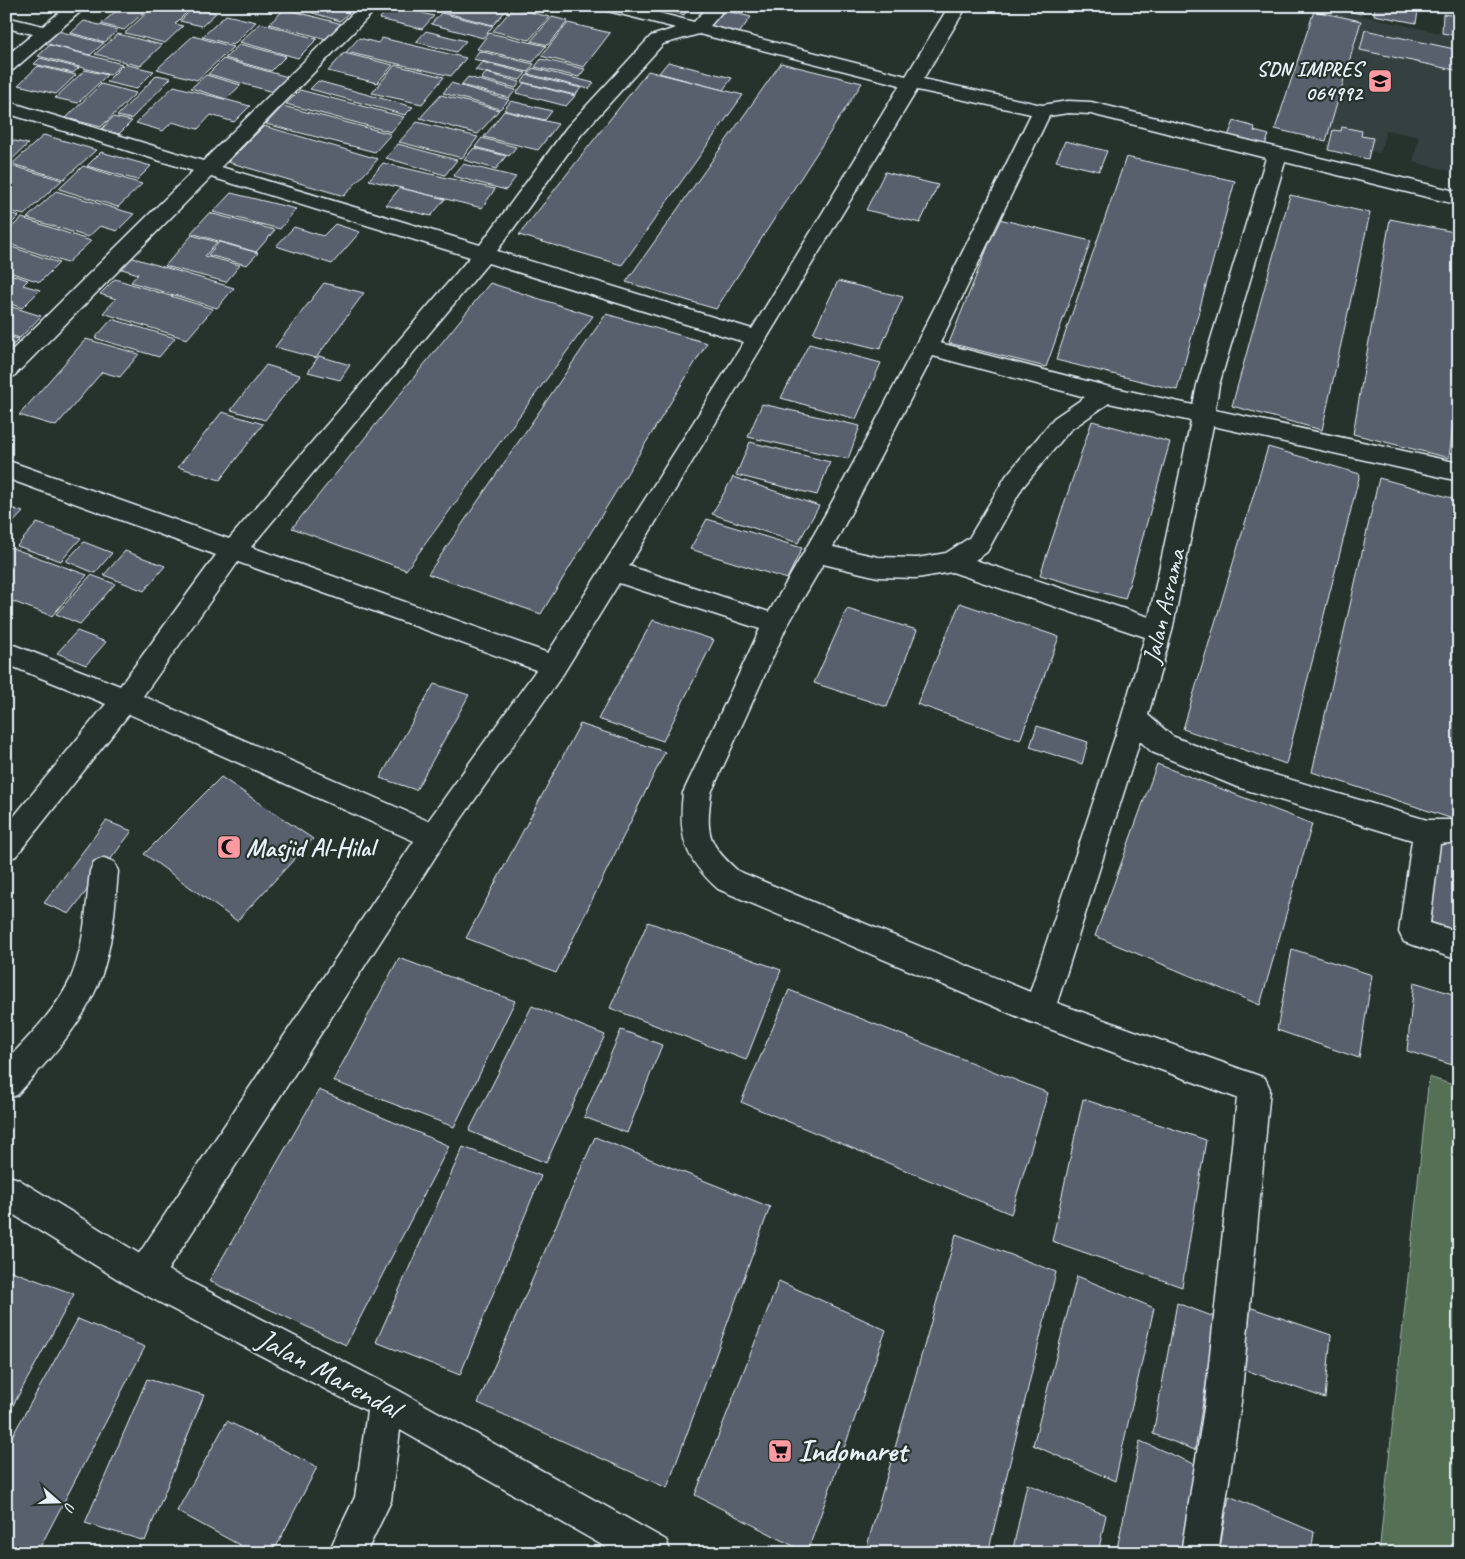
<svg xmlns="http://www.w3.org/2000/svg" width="1465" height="1559" viewBox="0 0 1465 1559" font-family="Caveat,sans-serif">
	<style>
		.built { fill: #354040 }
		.green { fill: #556f55; stroke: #9eb0a6 }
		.building { fill: #585f6d; stroke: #e8f1f8 }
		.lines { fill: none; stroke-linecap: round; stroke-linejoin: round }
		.minor-casing { stroke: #e8f1f8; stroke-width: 3 }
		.major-casing { stroke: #e8f1f8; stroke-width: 3 }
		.minor { fill: #26332d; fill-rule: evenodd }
		.major { fill: #26332d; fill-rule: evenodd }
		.labels { text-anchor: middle; stroke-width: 4.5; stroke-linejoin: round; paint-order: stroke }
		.far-poi-label { font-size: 21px; font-weight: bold; fill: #e8f1f8; stroke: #26332d; text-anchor: end }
		.street-label { font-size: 25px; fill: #e8f1f8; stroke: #26332d }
		.poi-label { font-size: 25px; font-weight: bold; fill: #e8f1f8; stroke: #26332d; text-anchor: start }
		.near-street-label { font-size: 30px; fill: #e8f1f8; stroke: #26332d }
		.near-poi-label { font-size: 30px; font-weight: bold; fill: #e8f1f8; stroke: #26332d; text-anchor: start }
	</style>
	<rect width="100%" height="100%" fill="#26332d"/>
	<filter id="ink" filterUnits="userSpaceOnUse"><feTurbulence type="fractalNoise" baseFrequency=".02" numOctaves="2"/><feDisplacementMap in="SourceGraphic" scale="10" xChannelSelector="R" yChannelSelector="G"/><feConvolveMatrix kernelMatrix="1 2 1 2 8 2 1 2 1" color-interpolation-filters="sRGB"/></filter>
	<g filter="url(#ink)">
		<!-- built -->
		<polygon class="built" points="1327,8 1459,37 1459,173 1413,162 1419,137 1386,130 1380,153 1335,142 1337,136 1287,124"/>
		<!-- green -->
		<polygon class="green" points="1429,1077 1459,1087 1459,1553 1379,1553"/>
		<!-- building -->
		<g class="building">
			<polygon points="122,6 151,6 124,30 101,24"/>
			<polygon points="154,6 193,6 175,24 183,26 165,43 125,33"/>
			<polygon points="289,6 334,6 351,11 340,21"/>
			<polygon points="391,6 394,6 434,16 422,29 379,19"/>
			<polygon points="434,6 510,6 493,25 431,9"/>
			<polygon points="648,6 690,6 684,15"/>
			<polygon points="1344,6 1364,6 1361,14 1343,10"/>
			<polygon points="1375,6 1419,6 1416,23 1374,15"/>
			<polygon points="194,7 216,13 202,26 180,21"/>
			<polygon points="513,8 550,17 529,40 493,31"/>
			<polygon points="285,9 342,24 326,39 269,24"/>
			<polygon points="719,9 751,17 737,36 705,28"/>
			<polygon points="1314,11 1361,21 1326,141 1275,129"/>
			<polygon points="441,13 493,26 483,38 431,24"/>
			<polygon points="1443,14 1459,16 1459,36 1442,33"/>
			<polygon points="226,15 256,22 233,45 202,37"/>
			<polygon points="552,17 568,21 548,45 531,41"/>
			<polygon points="84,21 118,30 105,42 71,33"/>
			<polygon points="260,23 317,39 298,58 240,42"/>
			<polygon points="568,23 610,33 584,67 541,56"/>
			<polygon points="1365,30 1459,50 1459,71 1360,50"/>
			<polygon points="58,31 104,43 90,55 44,43"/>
			<polygon points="426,31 466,41 456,52 416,42"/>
			<polygon points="489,33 546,46 533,62 477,49"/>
			<polygon points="118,34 162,45 140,66 95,54"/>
			<polygon points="193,36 233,47 197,80 157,69"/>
			<polygon points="359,38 378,43 382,38 466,58 451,76 346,52"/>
			<polygon points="240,44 286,56 271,71 225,58"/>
			<polygon points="50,45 122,64 110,75 38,56"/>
			<polygon points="479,51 534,64 528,72 473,59"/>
			<polygon points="344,53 393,65 377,83 328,71"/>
			<polygon points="40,58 79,68 73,73 34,64"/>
			<polygon points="223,59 288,77 273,92 208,74"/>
			<polygon points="541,59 585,69 579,77 535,67"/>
			<polygon points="482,62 526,73 520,80 475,70"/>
			<polygon points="668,62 732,78 723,90 659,73"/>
			<polygon points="781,63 862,83 716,309 626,282"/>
			<polygon points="124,64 154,71 136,89 106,82"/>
			<polygon points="395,65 444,77 422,104 372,93"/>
			<polygon points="38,66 76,75 56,94 18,85"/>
			<polygon points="533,68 594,83 589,89 528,74"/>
			<polygon points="85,70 107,75 78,103 55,98"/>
			<polygon points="648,71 743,95 622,265 519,235"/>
			<polygon points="486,73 520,82 516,88 481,79"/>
			<polygon points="157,75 171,78 131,119 117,116"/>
			<polygon points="206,75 241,85 226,99 191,88"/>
			<polygon points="527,75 581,88 575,95 522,82"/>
			<polygon points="468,77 516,90 509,98 461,85"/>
			<polygon points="318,81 413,107 405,115 310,89"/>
			<polygon points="451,83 509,100 500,109 443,93"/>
			<polygon points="524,83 575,96 566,106 516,93"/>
			<polygon points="101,84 136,93 101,127 66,118"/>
			<polygon points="174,86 250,106 234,122 211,115 198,129 172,122 163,131 136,123"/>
			<polygon points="300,90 404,117 391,132 286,104"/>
			<polygon points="441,95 499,110 478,134 420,118"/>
			<polygon points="511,101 552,111 545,120 504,110"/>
			<polygon points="283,106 391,134 375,152 266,124"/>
			<polygon points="504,111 558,124 538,150 484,137"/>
			<polygon points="113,117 132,121 119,134 101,130"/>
			<polygon points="1234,121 1255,127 1254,131 1269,135 1265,145 1228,136"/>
			<polygon points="417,122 478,137 462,158 399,142"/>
			<polygon points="264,126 378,159 344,196 228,162"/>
			<polygon points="1342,127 1362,131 1361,136 1373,138 1368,159 1328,150 1333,130 1341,131"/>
			<polygon points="44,135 96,150 64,179 12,164"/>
			<polygon points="482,138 516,147 509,156 475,147"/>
			<polygon points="6,139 28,144 6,165"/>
			<polygon points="1065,141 1107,151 1099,171 1056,161"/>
			<polygon points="398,144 457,160 445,175 386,158"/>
			<polygon points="474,148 506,156 496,169 464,160"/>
			<polygon points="101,152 151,166 137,180 87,166"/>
			<polygon points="1126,157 1235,181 1177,390 1056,360"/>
			<polygon points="383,163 495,189 482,208 369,180"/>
			<polygon points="463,164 516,177 506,190 453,176"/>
			<polygon points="13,166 62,180 24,215 6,210 6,172"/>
			<polygon points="83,166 142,184 118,207 59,189"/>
			<polygon points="885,172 938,185 920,223 866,210"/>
			<polygon points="400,188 445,199 431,216 386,205"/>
			<polygon points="56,191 134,214 117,231 100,226 88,237 27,218"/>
			<polygon points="231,193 296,209 280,229 213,212"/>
			<polygon points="1290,195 1370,213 1322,430 1232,406"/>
			<polygon points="6,212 19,216 6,229"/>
			<polygon points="209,213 275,230 256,252 191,233"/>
			<polygon points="22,218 91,241 67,263 6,243 6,232"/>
			<polygon points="999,219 1091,241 1046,367 949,343"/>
			<polygon points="1390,219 1459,233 1459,376 1449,458 1353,434"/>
			<polygon points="335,224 360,232 332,264 276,246 294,227 323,236"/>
			<polygon points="192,235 217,242 205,256 240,265 226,282 165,266"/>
			<polygon points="219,242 258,253 247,265 208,255"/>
			<polygon points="6,245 59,263 40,282 6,271"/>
			<polygon points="130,257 234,288 217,308 131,282 138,274 119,268"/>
			<polygon points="10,274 28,280 23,285 40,290 22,308 6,302 6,278"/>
			<polygon points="115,279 213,309 187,339 103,313 116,299 100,294"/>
			<polygon points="838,281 903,297 880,349 813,333"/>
			<polygon points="324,283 364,293 316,358 275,347"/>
			<polygon points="490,283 593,316 406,570 292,528"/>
			<polygon points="6,305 41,316 20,338 6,334"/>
			<polygon points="606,314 707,343 541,614 428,574"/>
			<polygon points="112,319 175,338 159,357 95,338"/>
			<polygon points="6,336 19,339 6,352"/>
			<polygon points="86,339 139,354 120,377 102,372 56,426 19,415"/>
			<polygon points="809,344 881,363 856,419 781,398"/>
			<polygon points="319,356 350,365 340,380 308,372"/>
			<polygon points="266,365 300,375 265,420 231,410"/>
			<polygon points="762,404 860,426 848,459 748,437"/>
			<polygon points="222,412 263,424 220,480 178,467"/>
			<polygon points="1092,421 1170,442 1125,599 1040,575"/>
			<polygon points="750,442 830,462 817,495 736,475"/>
			<polygon points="1268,447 1360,474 1286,764 1183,729"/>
			<polygon points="733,477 819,506 798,543 712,514"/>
			<polygon points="1379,478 1459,500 1459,784 1453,819 1312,772"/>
			<polygon points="6,506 23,512 6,530"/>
			<polygon points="707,519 802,548 787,579 690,549"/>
			<polygon points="37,523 81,538 61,561 17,546"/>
			<polygon points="84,542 112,553 95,573 66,561"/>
			<polygon points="9,547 87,575 52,616 6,599 6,550"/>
			<polygon points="125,551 165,566 144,591 104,575"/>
			<polygon points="91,575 115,584 80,624 56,614"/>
			<polygon points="960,603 1059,637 1020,740 917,704"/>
			<polygon points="847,609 917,630 887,707 814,683"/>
			<polygon points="653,620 714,640 663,741 598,719"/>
			<polygon points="77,631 106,642 86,665 57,653"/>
			<polygon points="434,684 469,695 416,790 380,778"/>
			<polygon points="580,724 665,752 556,973 466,938"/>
			<polygon points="1037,726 1088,742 1082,764 1030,747"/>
			<polygon points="1157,764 1312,824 1260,1005 1095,936"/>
			<polygon points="221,777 313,839 237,921 144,854"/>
			<polygon points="106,821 132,831 69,914 44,903"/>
			<polygon points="1439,837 1459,843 1459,944 1430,935"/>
			<polygon points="648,922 781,970 746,1060 610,1008"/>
			<polygon points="1292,949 1372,975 1359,1058 1277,1030"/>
			<polygon points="399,958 515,1001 454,1127 333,1081"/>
			<polygon points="1414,982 1459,996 1459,1067 1407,1051"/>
			<polygon points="789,990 1048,1093 1011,1214 741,1102"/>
			<polygon points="532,1006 605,1035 546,1163 469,1131"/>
			<polygon points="621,1030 662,1045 627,1133 584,1117"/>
			<polygon points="319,1090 449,1146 346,1345 209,1281"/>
			<polygon points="1083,1099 1206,1140 1182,1287 1052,1241"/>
			<polygon points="595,1137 770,1207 667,1488 478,1403"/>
			<polygon points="463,1147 541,1176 460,1375 376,1342"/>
			<polygon points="956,1234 1056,1272 988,1553 865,1553"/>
			<polygon points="6,1269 74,1294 6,1418"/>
			<polygon points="1077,1276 1154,1308 1115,1481 1033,1445"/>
			<polygon points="779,1281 886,1330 807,1553 695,1495"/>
			<polygon points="1177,1303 1217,1318 1195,1450 1153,1434"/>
			<polygon points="1249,1307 1331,1335 1325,1398 1240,1368"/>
			<polygon points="78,1319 145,1347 37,1553 6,1553 6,1447"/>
			<polygon points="147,1379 204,1395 145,1541 85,1523"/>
			<polygon points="227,1421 317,1467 273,1553 254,1553 177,1511"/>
			<polygon points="1140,1441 1201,1467 1184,1553 1116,1553"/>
			<polygon points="1027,1484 1106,1515 1098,1553 1012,1553"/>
			<polygon points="1229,1496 1314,1532 1311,1553 1219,1553"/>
		</g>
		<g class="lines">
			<defs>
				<g id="minor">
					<polygon points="67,6 87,6 13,70 6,72 6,56 33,34 6,28 6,17 43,26"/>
					<path d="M 360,6 L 379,6 L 221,167 L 480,245 L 567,127 L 651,36 L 676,28 L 604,10 L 601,6 L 632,6 L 694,22 L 708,6 L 727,6 L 710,26 L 906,76 L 949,6 L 967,6 L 923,79 L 1042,105 L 1068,101 L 1091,102 L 1459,192 L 1459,205 L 1285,162 L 1219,385 L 1215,410 L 1459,463 L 1459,481 L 1213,426 L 1172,631 L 1148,715 L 1172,736 L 1251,768 L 1427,820 L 1451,820 L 1459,817 L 1459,842 L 1440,844 L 1430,923 L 1459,932 L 1459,960 L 1404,942 L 1399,932 L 1412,840 L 1237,787 L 1152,752 L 1140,741 L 1057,1003 L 1254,1074 L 1265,1078 L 1270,1089 L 1241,1402 L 1218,1553 L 1181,1553 L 1205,1402 L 1237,1098 L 1028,1021 L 718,889 C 685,859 678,837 683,793 L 760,629 L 619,583 L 563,674 L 443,845 L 156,1288 L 144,1293 L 132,1288 L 127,1276 L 132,1264 L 414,841 L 129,714 L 16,856 L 6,860 L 6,826 L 106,704 L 6,664 L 6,642 L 120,686 L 216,555 L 6,478 L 6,460 L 229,539 L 470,257 L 211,177 L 14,376 L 6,378 L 6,356 L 193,171 L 6,113 L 6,101 L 203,161 ZM 699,34 L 900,85 L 752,329 L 497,251 L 581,135 L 663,44 ZM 917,90 L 1031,114 C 948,282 865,451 769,612 L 629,566 ZM 1068,113 L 1091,114 L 1266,158 L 1197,385 L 1193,405 L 1106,386 L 940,343 L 1049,116 ZM 488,263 L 744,342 L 548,653 L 251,547 ZM 933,356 L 1085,397 L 1054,418 L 1006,476 L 969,538 L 946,553 L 917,558 L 878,557 L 833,547 ZM 1109,403 L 1191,421 L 1149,617 L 975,560 L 987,552 L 1022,488 L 1070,430 ZM 238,562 L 536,670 L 428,821 L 143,696 ZM 823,564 L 878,577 L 917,578 L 952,572 L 1145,637 L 1121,719 L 1030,992 L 738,871 C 707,843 706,834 711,793 L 786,628 Z"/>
					<path d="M 104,858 L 114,862 L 118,871 C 115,906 113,943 101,977 C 84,1024 50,1058 17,1095 L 6,1099 L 6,1061 C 29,1036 55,1011 70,980 C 85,947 86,906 90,871 L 94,862 Z"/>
				</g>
				<polygon id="major" points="6,1175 18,1179 156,1264 398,1390 666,1540 671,1553 616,1553 400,1430 391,1501 366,1553 328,1553 355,1497 367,1411 132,1288 6,1210"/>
			</defs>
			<!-- minor casing -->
			<use href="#minor" class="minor-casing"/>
			<!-- major casing -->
			<use href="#major" class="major-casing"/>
			<!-- minor -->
			<use href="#minor" class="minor"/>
			<!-- major -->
			<use href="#major" class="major"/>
		</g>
	</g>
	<!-- icons -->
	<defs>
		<symbol id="school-square" viewBox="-11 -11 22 22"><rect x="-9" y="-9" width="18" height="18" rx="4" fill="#ff9aa2" stroke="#26332d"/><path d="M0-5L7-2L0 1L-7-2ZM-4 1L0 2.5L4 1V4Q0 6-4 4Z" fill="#111"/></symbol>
		<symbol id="mosque-square" viewBox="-11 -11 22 22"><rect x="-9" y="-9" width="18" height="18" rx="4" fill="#ff9aa2" stroke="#26332d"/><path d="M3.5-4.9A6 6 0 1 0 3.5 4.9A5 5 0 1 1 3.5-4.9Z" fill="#111"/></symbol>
		<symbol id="supermarket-square" viewBox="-11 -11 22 22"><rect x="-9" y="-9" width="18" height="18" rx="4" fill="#ff9aa2" stroke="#26332d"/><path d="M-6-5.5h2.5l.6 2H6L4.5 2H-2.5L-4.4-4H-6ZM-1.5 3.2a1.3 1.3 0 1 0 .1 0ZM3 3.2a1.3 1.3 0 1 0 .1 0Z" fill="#111"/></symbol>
	</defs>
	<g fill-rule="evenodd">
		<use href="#school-square" x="1366" y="67" width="28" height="28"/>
		<use href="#mosque-square" x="215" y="833" width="28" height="28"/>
		<use href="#supermarket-square" x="766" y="1437" width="28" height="28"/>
	</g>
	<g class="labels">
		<!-- far-poi labels -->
		<g class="far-poi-label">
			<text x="1362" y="76">SDN IMPRES<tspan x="1362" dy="24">064992</tspan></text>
		</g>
		<!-- street labels -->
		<g class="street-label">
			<text transform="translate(1163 606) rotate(-77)" y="9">Jalan Asrama</text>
		</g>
		<!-- poi labels -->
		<g class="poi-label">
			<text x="246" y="856">Masjid Al-Hilal</text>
		</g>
		<!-- near-street labels -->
		<g class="near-street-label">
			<text transform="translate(329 1373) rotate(28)" y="10">Jalan Marendal</text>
		</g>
		<!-- near-poi labels -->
		<g class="near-poi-label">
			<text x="798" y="1461">Indomaret</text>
		</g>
	</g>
	<!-- margin -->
	<rect width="1465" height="1559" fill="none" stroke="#26332d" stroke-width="25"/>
	<rect x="12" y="12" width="1440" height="1534" fill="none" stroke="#e8f1f8" stroke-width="2" filter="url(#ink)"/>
	<!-- north arrow -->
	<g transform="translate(58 1502) rotate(110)" stroke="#26332d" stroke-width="4" paint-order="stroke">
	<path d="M0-4L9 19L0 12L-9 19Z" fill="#e8f1f8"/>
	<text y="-8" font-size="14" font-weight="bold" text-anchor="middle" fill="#e8f1f8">U</text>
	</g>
</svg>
